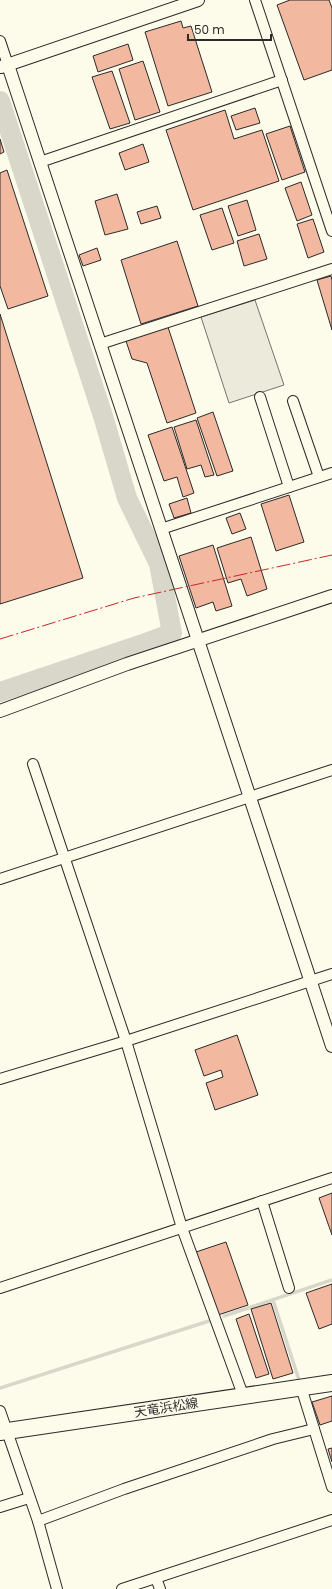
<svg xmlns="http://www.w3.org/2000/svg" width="332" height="1589" viewBox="0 0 332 1589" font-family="Poppins,'Noto Sans JP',sans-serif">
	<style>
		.parking { fill: #eceadb; stroke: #74746e }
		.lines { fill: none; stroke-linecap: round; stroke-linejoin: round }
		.stream { stroke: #d8d7c9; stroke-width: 3.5 }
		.river { stroke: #d8d7c9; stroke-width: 20 }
		.building { fill: #f2b8a0; stroke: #2b2b2b }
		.minor-casing { stroke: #2b2b2b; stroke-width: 12 }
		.tertiary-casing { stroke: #2b2b2b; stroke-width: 14 }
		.primary-casing { stroke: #2b2b2b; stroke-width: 18 }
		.minor { stroke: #fdfbea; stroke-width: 10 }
		.tertiary { stroke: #fdfbea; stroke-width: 12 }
		.primary { stroke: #fdfbea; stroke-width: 16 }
		.power { stroke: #c62828; stroke-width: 1; stroke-dasharray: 14 3 2 3; stroke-linecap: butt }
		.labels { text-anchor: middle; stroke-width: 3; stroke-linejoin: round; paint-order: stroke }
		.street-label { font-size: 13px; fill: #2b2b2b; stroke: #fdfbea }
	</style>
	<rect width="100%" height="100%" fill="#fdfbea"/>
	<!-- parking -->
	<polygon class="parking" points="255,300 284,385 229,403 201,317"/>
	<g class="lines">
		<!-- stream -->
		<g class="stream">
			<polyline points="273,1300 299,1380"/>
			<polyline points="224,1316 332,1280"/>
			<polyline points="0,1388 209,1321"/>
		</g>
		<!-- river -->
		<polyline class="river" points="0,101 103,416 127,498 159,564 172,633 143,644 0,692"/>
	</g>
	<!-- building -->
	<g class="building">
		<polygon points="290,0 329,0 332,8 332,70 304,80 277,5"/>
		<polygon points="181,21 183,28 191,26 212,92 168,106 145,32"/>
		<polygon points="128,44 133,60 98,72 93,56"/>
		<polygon points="143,61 160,112 135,120 119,69"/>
		<polygon points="112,71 130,123 110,129 92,77"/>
		<polygon points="255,108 260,123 236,130 231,116"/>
		<polygon points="225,110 234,139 262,130 279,181 193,210 166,130"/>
		<polygon points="290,126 305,172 282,180 266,134"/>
		<polygon points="0,139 4,152 0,154"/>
		<polygon points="143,144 149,162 125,170 119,153"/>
		<polygon points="7,170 48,296 8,309 0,286 0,173"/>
		<polygon points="301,182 312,215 297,221 285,188"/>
		<polygon points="117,194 128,229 105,235 95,201"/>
		<polygon points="247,200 256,230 238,236 228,206"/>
		<polygon points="157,206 161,218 141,224 137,212"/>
		<polygon points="222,208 234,243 212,250 200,215"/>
		<polygon points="313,219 324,252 308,258 297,224"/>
		<polygon points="259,234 267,259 244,266 237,241"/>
		<polygon points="177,241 198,306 141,324 121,260"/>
		<polygon points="97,248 101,260 83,266 79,255"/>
		<polygon points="331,276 332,280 332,330 317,280"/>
		<polygon points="0,314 83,578 0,604"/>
		<polygon points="168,327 196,413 167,423 147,363 132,359 126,341"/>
		<polygon points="213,412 233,471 217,476 197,418"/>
		<polygon points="196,420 214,475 205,477 201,465 187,469 174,427"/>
		<polygon points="172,427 194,493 183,497 177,477 164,481 148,435"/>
		<polygon points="289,495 304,542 276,551 261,504"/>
		<polygon points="187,498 191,513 174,518 169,504"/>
		<polygon points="240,513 246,529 232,534 226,518"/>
		<polygon points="251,537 267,589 247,596 241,579 228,583 217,548"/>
		<polygon points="213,545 232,606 216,611 213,602 196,608 179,556"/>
		<polygon points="237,1035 258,1095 215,1110 206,1083 223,1077 221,1070 204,1076 195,1050"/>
		<polygon points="332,1193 332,1235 319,1198"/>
		<polygon points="226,1242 248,1305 218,1315 196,1252"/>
		<polygon points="332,1284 332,1324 319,1329 306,1293"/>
		<polygon points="271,1303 293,1373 273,1379 251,1309"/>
		<polygon points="249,1314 269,1374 256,1378 236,1319"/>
		<polygon points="332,1396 332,1421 320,1425 312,1402"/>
		<polygon points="332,1448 332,1462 328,1449"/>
	</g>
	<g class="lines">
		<defs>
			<g id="minor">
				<polyline points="255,0 332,231"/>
				<polyline points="0,41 8,65"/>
				<polyline points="40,162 282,80"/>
				<polyline points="100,344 332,269"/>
				<polyline points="260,397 289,487"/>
				<polyline points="293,401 319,477"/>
				<polyline points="161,529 332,473"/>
				<polyline points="33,764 126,1041 182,1228 243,1395"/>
				<polyline points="0,879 332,770"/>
				<polyline points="0,1079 126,1041 332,974"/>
				<polyline points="262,1201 289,1288"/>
				<polyline points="0,1288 332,1178"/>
				<polyline points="301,1387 332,1487"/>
				<polyline points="0,1411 38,1521 57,1589"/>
				<polyline points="0,1507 29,1498"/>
				<polyline points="38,1521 124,1489 273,1439 314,1429"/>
				<polyline points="156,1578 160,1589"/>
				<polyline points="122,1589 332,1520"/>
			</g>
			<g id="tertiary">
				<polyline points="8,65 332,1046"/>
				<polyline points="1,67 198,0"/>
				<polyline points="0,711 127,664 332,596"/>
			</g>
			<polyline id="primary" points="0,1432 332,1383"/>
		</defs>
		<!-- minor casing -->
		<use href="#minor" class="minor-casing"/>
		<!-- tertiary casing -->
		<use href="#tertiary" class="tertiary-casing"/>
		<!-- primary casing -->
		<use href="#primary" class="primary-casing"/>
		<!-- minor -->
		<use href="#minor" class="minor"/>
		<!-- tertiary -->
		<use href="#tertiary" class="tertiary"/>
		<!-- primary -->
		<use href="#primary" class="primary"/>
		<!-- power -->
		<polyline class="power" points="0,639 134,598 332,555"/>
	</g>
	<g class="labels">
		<!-- street labels -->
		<g class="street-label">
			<text transform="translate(166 1407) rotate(-9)" y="5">天竜浜松線</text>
		</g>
	</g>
	<!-- scale -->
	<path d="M188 34v6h83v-6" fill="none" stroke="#2b2b2b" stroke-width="2"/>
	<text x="194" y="34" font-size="12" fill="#2b2b2b" stroke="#fdfbea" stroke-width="3" paint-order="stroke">50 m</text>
</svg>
